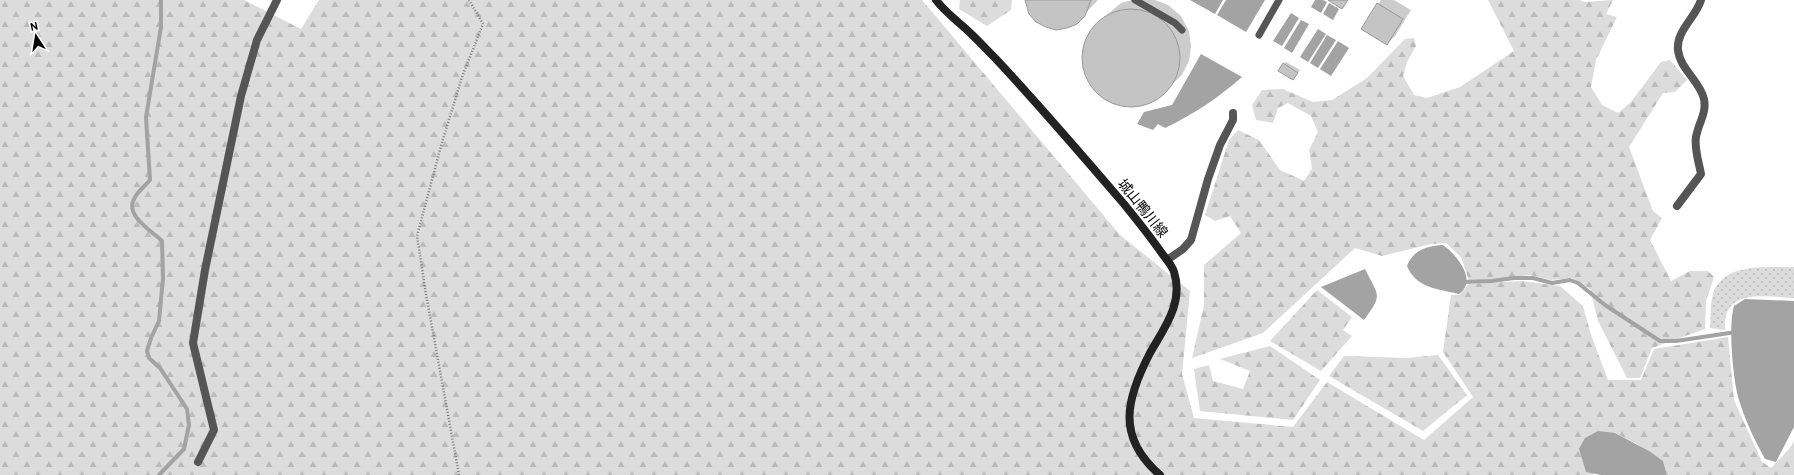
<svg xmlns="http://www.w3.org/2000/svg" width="1794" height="475" viewBox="0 0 1794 475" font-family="Overpass,'Noto Sans JP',sans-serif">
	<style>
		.grass { fill: url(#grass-dots) }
		.forest { fill: url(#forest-firs) }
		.water { fill: #a3a3a3 }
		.shadow { fill: #0003 }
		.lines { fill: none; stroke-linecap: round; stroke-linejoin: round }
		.stream { stroke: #a3a3a3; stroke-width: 4 }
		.building { fill: #c4c4c4; stroke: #999 }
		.path { stroke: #777; stroke-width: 2.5; stroke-dasharray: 1 2; stroke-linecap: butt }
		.service { stroke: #555; stroke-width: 7 }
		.minor { stroke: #555; stroke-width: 8 }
		.secondary { stroke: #222; stroke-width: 8 }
		.labels { text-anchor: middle; stroke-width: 3; stroke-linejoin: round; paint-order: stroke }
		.street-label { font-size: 14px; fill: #000; stroke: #fff }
	</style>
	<defs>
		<pattern id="grass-dots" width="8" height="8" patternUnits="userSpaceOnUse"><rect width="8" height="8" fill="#dcdcdc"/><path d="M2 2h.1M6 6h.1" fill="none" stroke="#bbb" stroke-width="1.8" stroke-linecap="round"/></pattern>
		<pattern id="forest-firs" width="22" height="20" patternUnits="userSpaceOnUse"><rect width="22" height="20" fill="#dcdcdc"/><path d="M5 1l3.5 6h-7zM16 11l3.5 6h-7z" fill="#bbb"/></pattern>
	</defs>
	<rect width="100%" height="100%" fill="#fff"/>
	<!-- grass -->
	<path class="grass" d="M 1794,267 L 1794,298 C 1766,297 1722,287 1725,330 L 1710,328 C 1711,318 1710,304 1713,294 C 1723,262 1767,268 1794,267 Z"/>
	<!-- forest -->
	<g class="forest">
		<polygon points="0,0 244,0 301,29 319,0 922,0 1120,235 1190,291 1182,374 1194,418 1293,427 1327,382 1424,440 1473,397 1443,352 1451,295 1459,295 1469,284 1523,281 1560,286 1583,306 1591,335 1608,380 1641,380 1654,349 1728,337 1734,400 1762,462 1771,468 1790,448 1794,441 1794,475 1667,475 1663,461 1635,443 1615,433 1593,475 1601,475 0,475"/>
		<polygon points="960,0 1012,0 1011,10 987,26 959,9"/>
		<polygon points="1488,0 1580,0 1584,2 1613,0 1606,14 1617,17 1596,60 1591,87 1602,105 1618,113 1631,102 1661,62 1670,60 1687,80 1675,92 1663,93 1629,147 1653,211 1662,218 1650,240 1671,281 1690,271 1708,271 1714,277 1706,301 1705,329 1652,348 1640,378 1627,378 1598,321 1590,289 1572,278 1551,280 1530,275 1475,282 1469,281 1461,257 1446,243 1431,244 1382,256 1355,248 1263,333 1192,358 1204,305 1204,265 1241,233 1230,216 1215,221 1205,215 1229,140 1238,130 1259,140 1280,170 1304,181 1312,169 1309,150 1318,132 1311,116 1288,103 1278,108 1273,123 1256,120 1252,105 1262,90 1283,89 1313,102 1332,100 1367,78 1405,39 1414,38 1416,46 1407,62 1403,76 1414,95 1427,98 1460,87 1514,51"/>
		<polygon points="1317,290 1352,317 1343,330 1352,336 1321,371 1270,341"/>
		<polygon points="1270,346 1320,380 1293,420 1200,411 1194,369 1209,365 1213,381 1243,389 1250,371 1220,359"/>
		<polygon points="1438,355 1467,395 1423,431 1329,376 1344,356 1408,358"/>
	</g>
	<!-- water -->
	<g class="water">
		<polygon points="1190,0 1223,0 1215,14"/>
		<polygon points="1226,0 1265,0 1246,32 1217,15"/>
		<polygon points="1315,0 1323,0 1327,2 1321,13 1311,7"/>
		<polygon points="1329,3 1339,9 1333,20 1323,14"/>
		<polygon points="1291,13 1299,18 1282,46 1273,41"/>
		<polygon points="1301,20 1309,24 1292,53 1284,48"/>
		<polygon points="1318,29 1326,34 1308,62 1300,57"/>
		<polygon points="1327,35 1336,40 1318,68 1310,63"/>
		<polygon points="1338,41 1349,48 1331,76 1320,69"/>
		<path d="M 1201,54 L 1242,77 C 1218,98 1194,114 1165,128 L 1158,124 L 1153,130 L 1137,124 L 1144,112 L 1172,105 Z"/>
		<path d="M 1443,245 C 1457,255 1478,281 1459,294 C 1438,289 1416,288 1407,266 C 1413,250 1427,246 1443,245 Z"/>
		<path d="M 1365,269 C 1379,297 1383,294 1364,320 L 1321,287 Z"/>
		<path d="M 1745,299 L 1794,301 L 1794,427 L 1776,462 L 1765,459 C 1755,441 1745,420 1739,400 C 1733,381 1728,325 1734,306 Z"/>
		<polygon points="1598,431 1615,433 1649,451 1663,461 1667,475 1601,475 1586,472 1579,449 1585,438"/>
	</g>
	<!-- shadow -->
	<g class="shadow">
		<polygon points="1026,0 1098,0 1076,23 1030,14"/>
		<polygon points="1132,0 1155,0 1168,5 1181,16 1189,31 1191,46 1189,61 1182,75 1159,97 1145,104 1130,106 1115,103 1101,96 1090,84 1084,70 1083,54 1087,38 1096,24 1121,3"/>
		<polygon points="1381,0 1394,0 1411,10 1395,36 1387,44 1362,29"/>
		<polygon points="1286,62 1300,70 1295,77 1284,64"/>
	</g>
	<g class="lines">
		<!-- stream -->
		<g class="stream">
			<polyline points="1462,282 1492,281 1514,278 1533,278 1552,283 1570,280 1578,283 1605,305 1660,341 1676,341 1736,332"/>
			<path d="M 159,475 L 184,449 L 189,425 L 187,409 L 160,368 L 149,358 L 147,351 L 151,338 L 159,321 L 163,278 L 162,241 C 152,231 125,216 134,199 C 137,192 145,186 150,180 L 146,117 L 161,27 L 161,0"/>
		</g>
	</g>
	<!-- building -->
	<g class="building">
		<polygon points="1025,0 1091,0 1085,16 1077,24 1067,28 1056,30 1046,27 1036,22 1029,14"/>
		<polygon points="1328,0 1348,0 1342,9"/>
		<polygon points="1377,3 1403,19 1387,45 1361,29"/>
		<circle cx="1131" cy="58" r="49"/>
		<polygon points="1283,63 1298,73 1293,80 1278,71"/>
	</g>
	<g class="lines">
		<!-- path -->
		<polyline class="path" points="459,475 426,294 417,236 441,146 462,77 483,24 469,0"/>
		<!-- service -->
		<g class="service">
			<polyline points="1135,0 1175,23 1182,30"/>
			<polyline points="1259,35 1279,0"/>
		</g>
		<!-- minor -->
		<g class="minor">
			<path d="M 1677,206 L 1701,174 C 1699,163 1694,148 1696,137 C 1698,124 1707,113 1704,99 C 1700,81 1680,69 1678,50 C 1676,31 1696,17 1701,0"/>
			<polyline points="1167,260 1183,249 1191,240 1208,179 1220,145 1233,120 1233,113"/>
			<polyline points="198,462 214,430 193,343 205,270 241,96 257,40 277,0"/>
		</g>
		<!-- secondary -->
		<path class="secondary" d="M 936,0 C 944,11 956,20 966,29 C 977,39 986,49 996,59 C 1040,106 1082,155 1124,204 C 1137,220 1149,235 1161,252 C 1165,258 1172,265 1174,272 C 1184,303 1164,328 1150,353 C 1126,399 1116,437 1160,475"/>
	</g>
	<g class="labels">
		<!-- street labels -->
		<g class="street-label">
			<text transform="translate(1143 208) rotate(51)" y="5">城山鴨川線</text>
		</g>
	</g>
	<!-- north arrow -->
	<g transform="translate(36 36) rotate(348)" stroke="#ffffff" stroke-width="3" paint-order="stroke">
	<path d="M0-3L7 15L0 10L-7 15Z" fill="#000000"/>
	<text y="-6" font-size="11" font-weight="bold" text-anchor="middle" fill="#000000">N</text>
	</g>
</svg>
